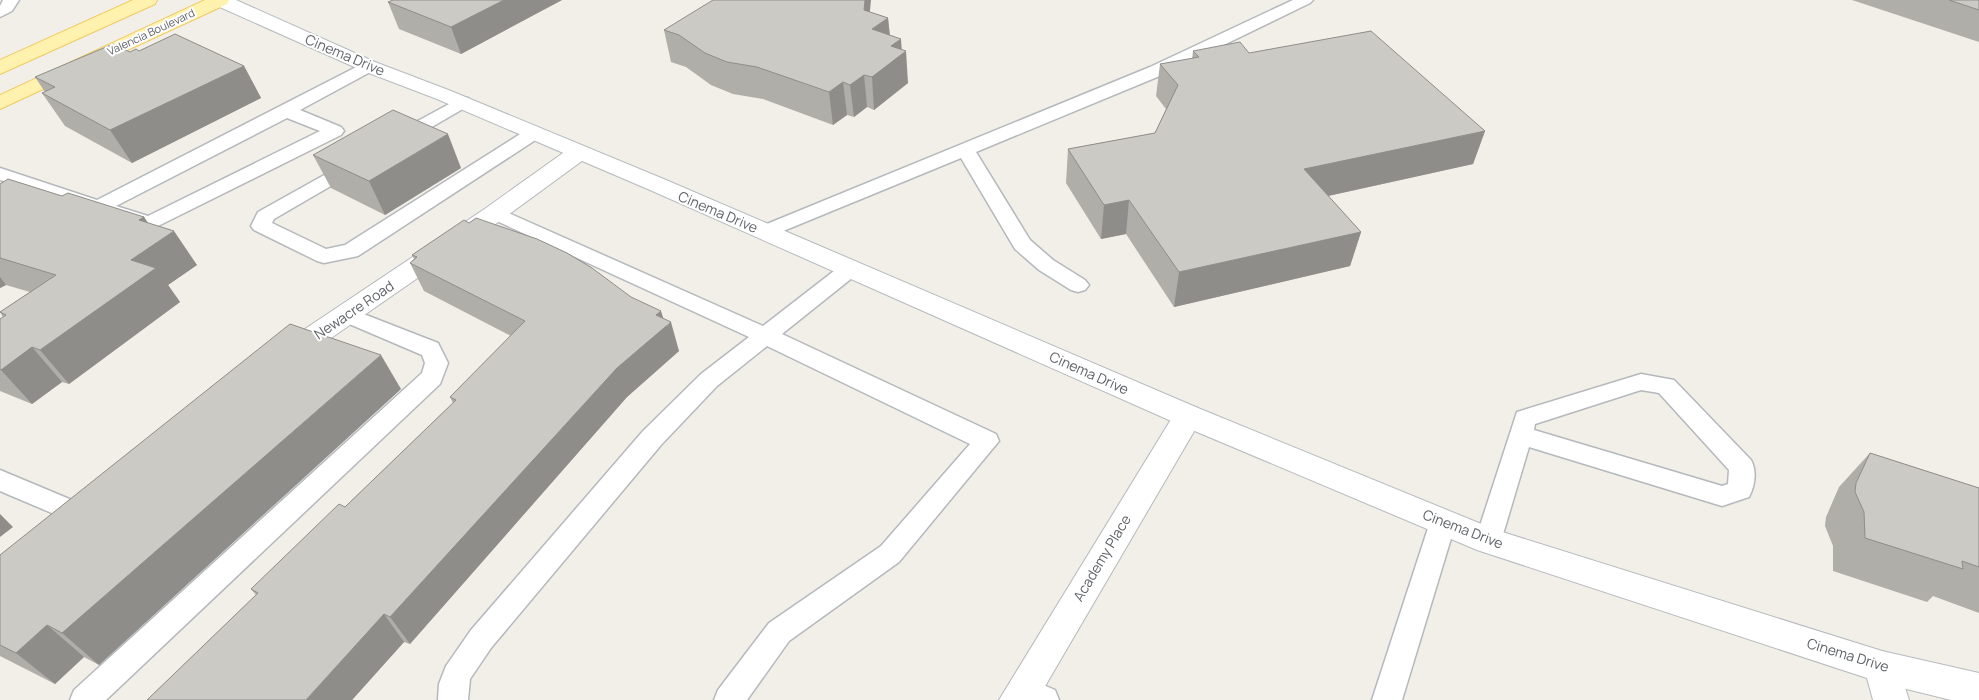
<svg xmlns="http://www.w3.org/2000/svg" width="1979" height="700" viewBox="0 0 1979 700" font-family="Manrope,sans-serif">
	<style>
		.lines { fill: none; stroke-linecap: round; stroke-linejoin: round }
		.lane-casing { stroke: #b5b8bc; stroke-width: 3 }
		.street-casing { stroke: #b5b8bc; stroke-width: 2 }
		.secondary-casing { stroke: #b6babf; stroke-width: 2 }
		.primary-casing { stroke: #f2c960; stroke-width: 2 }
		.lane { fill: #fff; fill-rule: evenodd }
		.street { fill: #fff; fill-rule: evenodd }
		.secondary { fill: #fff; fill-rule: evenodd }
		.primary { fill: #fff2af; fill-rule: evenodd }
		.wall { fill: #afaea9 }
		.shaded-wall { fill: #8f8d8a }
		.building { fill: #cccac5; stroke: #8f8d8a }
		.labels { text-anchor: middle; stroke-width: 4; stroke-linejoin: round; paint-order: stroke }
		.far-street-label { font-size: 11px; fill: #5f6368; stroke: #fff }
		.street-label { font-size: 14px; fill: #5f6368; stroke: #fff }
	</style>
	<rect width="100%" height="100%" fill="#f1efe8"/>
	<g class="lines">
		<defs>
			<g id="lane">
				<polygon points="3,0 19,0 12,11 0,17 0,6"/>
				<polygon points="1293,0 1313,0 1310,3 1162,75 976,152 1030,240 1053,260 1085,280 1089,285 1085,290 1078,292 1071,290 1039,270 1015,249 961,158 771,236 764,238 757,236 754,232 757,228 1150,67"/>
				<path d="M 368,61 L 374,62 L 376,66 L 374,70 L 300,110 L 341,127 L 344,131 L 341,135 L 156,227 L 149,229 L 142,227 L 0,180 L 0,168 L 97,200 ZM 287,118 L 320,131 L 148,216 L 116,206 Z"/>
				<polygon points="462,97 468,98 471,102 468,106 404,143 392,143 389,139 392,135"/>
				<polygon points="534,128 540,129 543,133 540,137 358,256 324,263 317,261 254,230 251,226 258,212 353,159 360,161 362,165 360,169 274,219 272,223 326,249 345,245 528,129"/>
				<polygon points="495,207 763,326 843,264 850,262 857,264 860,269 857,274 782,334 996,434 999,441 899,562 789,641 747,700 714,700 718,690 769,623 881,546 970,444 767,346 717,386 661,445 491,648 470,679 468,700 438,700 439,684 446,666 471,630 643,431 701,374 749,337 488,217 485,213 488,209"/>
				<polygon points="348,308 438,343 448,363 440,384 106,700 70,700 74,690 422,373 425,363 422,355 340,320 337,315 340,310"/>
				<path d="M 1641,374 L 1674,380 L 1751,460 C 1757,471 1755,486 1749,497 L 1722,506 L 1529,447 L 1501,541 L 1497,549 L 1488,552 L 1479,549 L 1475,541 L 1517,412 ZM 1641,390 L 1659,393 L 1729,470 L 1728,484 L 1722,486 L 1534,430 L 1535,424 Z"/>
				<polygon points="0,470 98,511 102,518 98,525 89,529 80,525 0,491"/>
				<polygon points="1443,511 1452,514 1456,522 1402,700 1372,700 1430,522 1434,514"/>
				<polygon points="1023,676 1055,690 1059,700 1013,700 1008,690 1013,680"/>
			</g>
			<g id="street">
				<polygon points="578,146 586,148 589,153 586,158 504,218 298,361 288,364 278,361 274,354 278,347 486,208 570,148"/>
				<polygon points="1188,405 1198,408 1203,416 1037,700 999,700 1178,408"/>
				<polygon points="1882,651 1895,656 1909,700 1873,700 1864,667 1869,656"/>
			</g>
			<polygon id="secondary" points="211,0 236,0 375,62 451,91 666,180 1198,408 1496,530 1882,651 1979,673 1979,700 1951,700 1882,683 1477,550 1178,424 650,190 437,99 361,70 213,4"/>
			<g id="primary">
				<polygon points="133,0 157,0 155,4 0,74 0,60"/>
				<polygon points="205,0 229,0 227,4 0,109 0,95"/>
			</g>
		</defs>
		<!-- lane casing -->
		<use href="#lane" class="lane-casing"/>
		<!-- street casing -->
		<use href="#street" class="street-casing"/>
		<!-- secondary casing -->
		<use href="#secondary" class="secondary-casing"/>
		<!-- primary casing -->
		<use href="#primary" class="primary-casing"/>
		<!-- lane -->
		<use href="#lane" class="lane"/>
		<!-- street -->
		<use href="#street" class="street"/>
		<!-- secondary -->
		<use href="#secondary" class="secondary"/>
		<!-- primary -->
		<use href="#primary" class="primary"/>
	</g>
	<!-- wall -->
	<g class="wall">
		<polygon points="393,0 562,0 461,54 399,29 388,2"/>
		<polygon points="1852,0 1979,0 1979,42"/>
		<polygon points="870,12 888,18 890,35 902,50 908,83 874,110 867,107 854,117 847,115 833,125 763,99 733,94 711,85 686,67 671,62 664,30"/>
		<polygon points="139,51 244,66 261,98 132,163 65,126 42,93 45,92 35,77 130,52"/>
		<polygon points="1193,51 1249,53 1485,131 1473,164 1328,196 1361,232 1350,266 1174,307 1126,234 1101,239 1066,183 1068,149 1155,133 1166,109 1156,96 1160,64 1192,59"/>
		<polygon points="313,155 461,168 385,215 331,188"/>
		<polygon points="0,184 62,196 144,217 147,222 197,265 168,285 180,302 69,384 62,382 32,404 0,391 0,319 3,317 0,312 30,292 6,285 0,288"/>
		<polygon points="412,255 631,297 663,318 679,351 627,397 410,644 404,642 352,700 147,700 256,595 251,589 345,507 453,403 450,397 511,336 424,291 410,263 414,259"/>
		<polygon points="401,389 99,665 84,657 55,684 0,656 0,555"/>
		<polygon points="1870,453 1979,488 1979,613 1933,596 1927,602 1833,571 1833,546 1825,526 1826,517 1839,487"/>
	</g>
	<!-- shaded-wall -->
	<g class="shaded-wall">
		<polygon points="504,0 562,0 461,54 451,27"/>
		<polygon points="865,0 871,0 867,41 864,10"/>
		<polygon points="888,18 891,49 872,29"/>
		<polygon points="901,39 902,54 906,51 908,83 874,110 872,77 891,46"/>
		<polygon points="244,66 261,98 132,163 110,130"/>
		<polygon points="864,75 867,107 854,117 850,85"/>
		<polygon points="843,82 847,115 833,125 829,92"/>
		<polygon points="1485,131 1473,164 1296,203 1304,169"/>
		<polygon points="448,134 461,168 385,215 369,181"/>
		<polygon points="1129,200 1126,234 1101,239 1104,205"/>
		<polygon points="144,217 160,240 174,231 197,265 168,285 180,302 69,384 40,350 131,260 139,220"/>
		<polygon points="1361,232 1350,266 1174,307 1179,272"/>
		<polygon points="0,277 6,285 0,288"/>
		<polygon points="661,311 666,327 671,322 679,351 627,397 410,644 390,617 656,315"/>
		<polygon points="32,347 62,382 32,404 1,370"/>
		<polygon points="381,355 401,389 99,665 62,633"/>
		<polygon points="0,514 13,527 0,537"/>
		<polygon points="384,614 404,642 352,700 306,700"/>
		<polygon points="47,625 84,657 55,684 16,653"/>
	</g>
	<!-- building -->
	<g class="building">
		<polygon points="393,0 504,0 451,27 388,2"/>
		<polygon points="713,0 865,0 864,10 888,18 872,29 901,39 891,46 906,51 872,77 864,75 850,85 843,82 829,92 757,67 727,62 705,53 679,35 664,30"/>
		<polygon points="1949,0 1979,0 1979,10"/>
		<polygon points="1371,31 1485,131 1304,169 1361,232 1179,272 1129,200 1104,205 1068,149 1155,133 1178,85 1160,64 1199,57 1193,51 1240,42 1249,53"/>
		<polygon points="175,34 244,66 110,130 42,93 55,87 35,77 113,44 130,52 136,49 139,51"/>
		<polygon points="393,110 448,134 369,181 313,155"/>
		<polygon points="8,179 62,196 68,193 144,217 139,220 174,231 131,260 156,268 40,350 32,347 1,370 0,369 0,319 6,315 0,312 56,275 0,258 0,184"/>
		<polygon points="476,218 537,239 567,253 592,268 631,297 661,311 656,315 671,322 617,368 390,617 384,614 306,700 147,700 258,593 251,589 339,504 345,507 456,400 450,397 525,321 410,263 417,257 412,255 464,220 469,223"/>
		<polygon points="290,324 381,355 62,633 47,625 16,653 0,645 0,555"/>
		<polygon points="1870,453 1979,488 1979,567 1962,561 1963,569 1865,538 1864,512 1855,492 1856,483"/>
	</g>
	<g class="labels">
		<!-- far-street labels -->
		<g class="far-street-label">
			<text transform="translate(151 32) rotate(-25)" y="4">Valencia Boulevard</text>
		</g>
		<!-- street labels -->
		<g class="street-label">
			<text transform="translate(345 55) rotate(23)" y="5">Cinema Drive</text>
			<text transform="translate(718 212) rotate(23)" y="5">Cinema Drive</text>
			<text transform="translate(354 310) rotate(-34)" y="5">Newacre Road</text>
			<text transform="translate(1089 373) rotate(24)" y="5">Cinema Drive</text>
			<text transform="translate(1463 529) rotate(21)" y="5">Cinema Drive</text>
			<text transform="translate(1102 558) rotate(-59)" y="5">Academy Place</text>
			<text transform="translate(1848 655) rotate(17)" y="5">Cinema Drive</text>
		</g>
	</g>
</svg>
